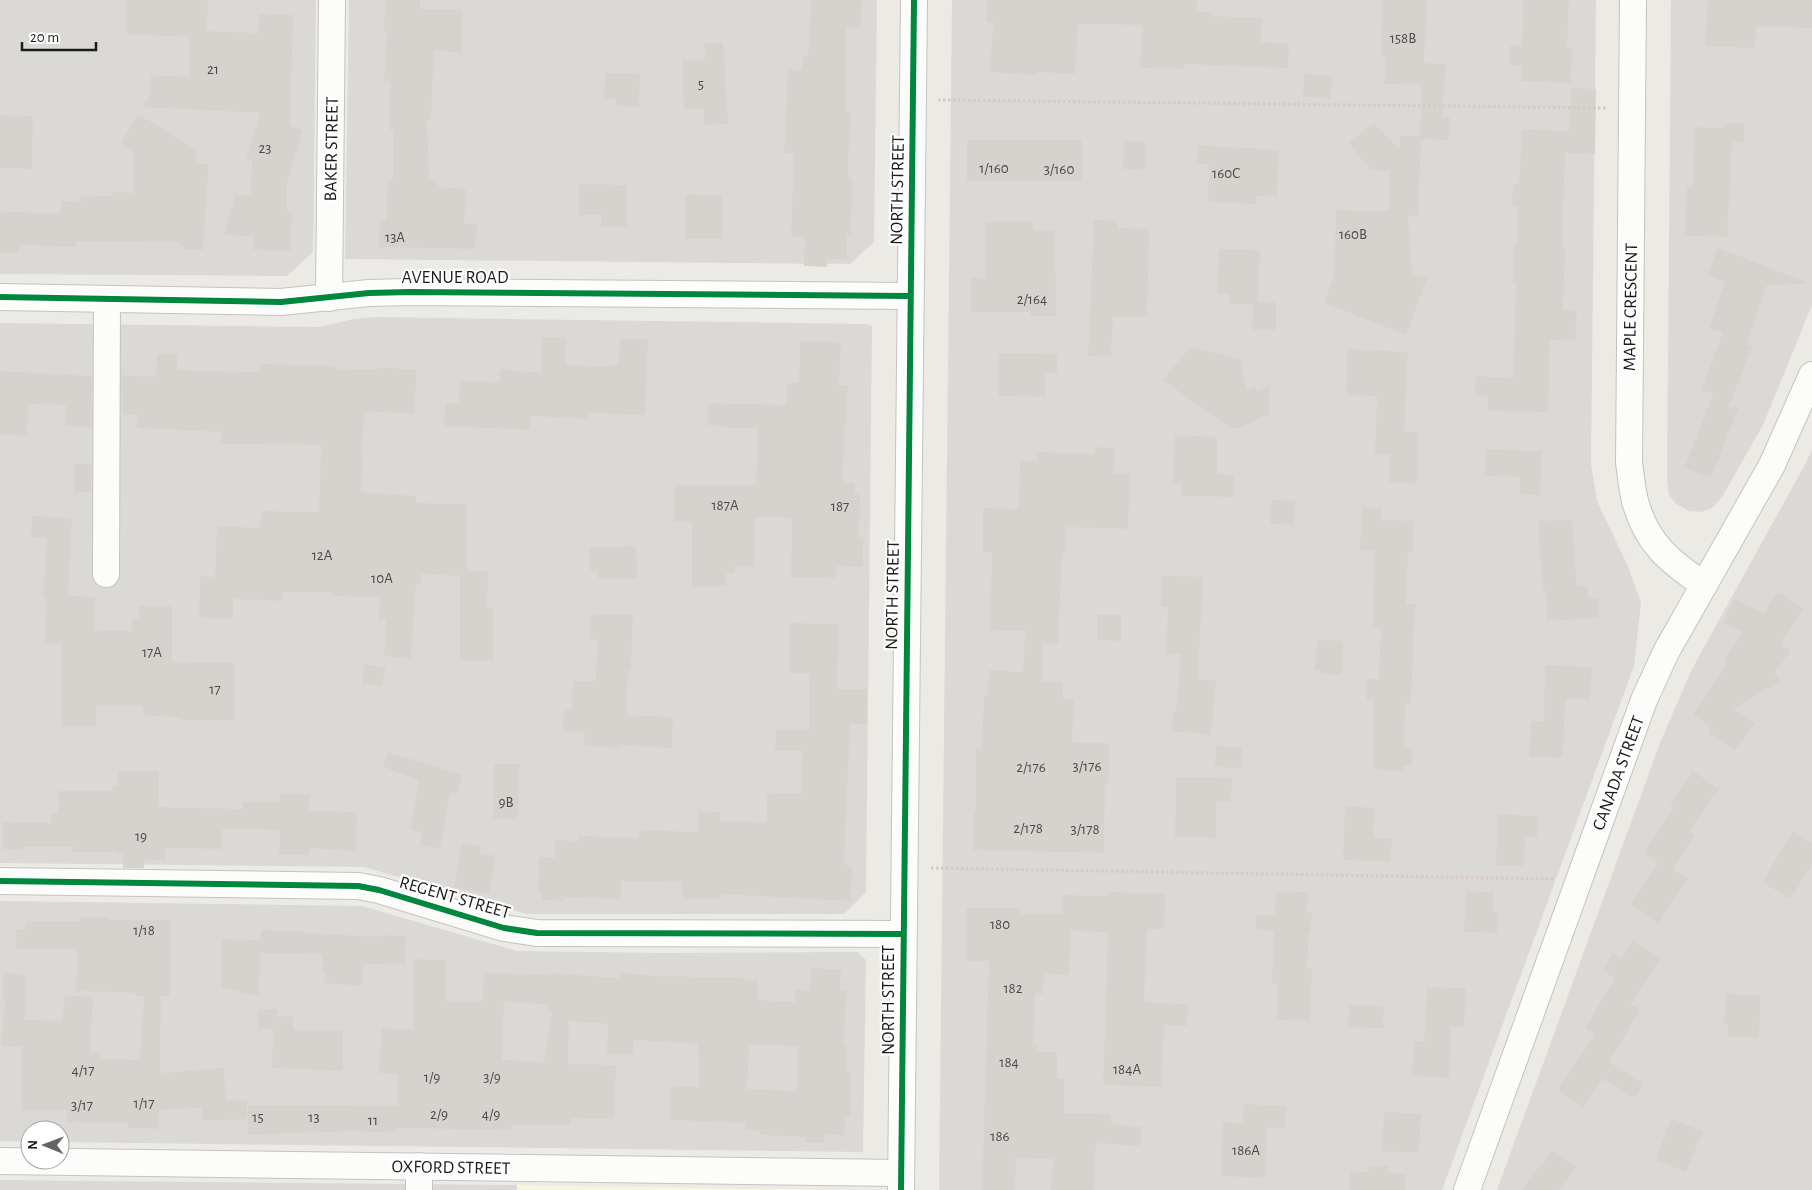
<svg xmlns="http://www.w3.org/2000/svg" width="1812" height="1190" viewBox="0 0 1812 1190" font-family="'Alegreya Sans',sans-serif">
	<style>
		.residential { fill: #dbd9d6 }
		.education { fill: #f5f6de }
		.building { fill: #d6d3cf; fill-rule: evenodd }
		.lines { fill: none; stroke-linecap: round; stroke-linejoin: round }
		.minor-casing { stroke: #c4c3c0; stroke-width: 28 }
		.path { stroke: #d7c8c3; stroke-width: 3; stroke-dasharray: 2.5 2.5; stroke-linecap: butt }
		.minor { stroke: #fcfcfb; stroke-width: 26 }
		.cycleway-casing { stroke: #fff; stroke-width: 9 }
		.cycleway { stroke: #00873e; stroke-width: 6 }
		.labels { text-anchor: middle; stroke-width: 4.5; stroke-linejoin: round; paint-order: stroke }
		.number-label { font-size: 15px; fill: #4a4a49 }
		.street-label { font-size: 18px; fill: #1c1c1c; stroke: #fff }
	</style>
	<rect width="100%" height="100%" fill="#eceae4"/>
	<!-- residential -->
	<g class="residential">
		<polygon points="0,0 316,0 313,252 287,276 0,274"/>
		<polygon points="349,0 877,0 874,242 850,264 345,259"/>
		<polygon points="952,0 1596,0 1591,464 1597,501 1627,564 1641,603 1634,666 1442,1190 939,1190"/>
		<polygon points="1671,0 1812,0 1812,305 1763,425 1722,497 1712,508 1701,512 1689,511 1676,504 1669,495 1667,481"/>
		<polygon points="377,317 865,324 872,326 866,892 844,914 526,914 364,867 0,863 0,323 319,327 354,319"/>
		<polygon points="1812,449 1812,1190 1497,1190 1660,743 1692,669 1807,461"/>
		<polygon points="0,901 362,906 517,951 661,953 857,952 866,960 863,1152 60,1142 60,1130 30,1130 30,1142 0,1141"/>
		<polygon points="0,1180 517,1185 517,1190 0,1190"/>
	</g>
	<!-- education -->
	<polygon class="education" points="517,1185 832,1190 517,1190"/>
	<!-- building -->
	<g class="building">
		<polygon points="127,0 208,0 207,31 258,33 259,14 293,15 290,126 303,130 287,182 287,212 292,212 290,251 253,250 254,236 224,235 236,194 251,195 252,160 246,159 260,113 142,107 150,95 151,75 189,77 190,37 126,34"/>
		<polygon points="385,0 420,0 420,9 462,9 462,53 434,50 431,119 427,119 429,181 438,181 438,187 466,189 464,224 477,224 475,249 379,247 380,221 386,221 388,179 393,179 393,131 390,131 390,81 384,81 387,32 384,32"/>
		<polygon points="811,0 862,0 861,28 846,27 846,112 851,112 848,165 849,178 852,178 851,235 847,235 847,259 827,259 827,267 804,266 805,237 791,237 794,153 784,153 788,70 803,70 802,56 808,56"/>
		<polygon points="987,0 1197,0 1197,12 1211,12 1211,16 1262,18 1261,42 1289,43 1288,68 1184,64 1183,69 1140,68 1142,25 1078,24 1075,74 1038,72 1038,75 990,72 993,23 987,22"/>
		<polygon points="1383,0 1427,0 1424,63 1446,64 1442,117 1450,117 1449,140 1421,139 1418,216 1408,215 1412,275 1428,276 1406,335 1324,303 1334,277 1336,210 1390,211 1390,171 1370,170 1349,142 1374,123 1400,150 1400,136 1420,136 1422,86 1423,85 1385,84 1386,56 1381,56"/>
		<polygon points="1523,0 1569,0 1567,47 1572,47 1571,83 1521,81 1522,66 1509,65 1510,45 1522,46"/>
		<polygon points="1708,0 1812,0 1812,28 1756,26 1755,48 1705,46"/>
		<polygon points="723,42 728,124 704,125 704,109 684,110 682,60 705,59 704,43"/>
		<polygon points="605,73 640,74 639,107 615,106 616,99 604,98"/>
		<polygon points="1304,74 1332,75 1331,99 1303,97"/>
		<polygon points="1571,88 1596,89 1595,154 1565,153 1562,246 1565,247 1563,310 1577,310 1575,341 1550,340 1548,412 1488,411 1488,397 1475,396 1476,376 1513,378 1516,284 1513,283 1514,245 1517,245 1518,206 1512,206 1513,184 1519,184 1522,129 1569,131"/>
		<polygon points="138,114 197,150 196,163 209,164 203,250 183,249 183,245 179,244 179,242 76,241 76,247 19,245 19,254 0,253 0,211 60,214 61,201 80,202 81,195 112,196 112,192 134,193 134,151 121,143"/>
		<polygon points="0,115 33,116 32,169 0,168"/>
		<polygon points="1724,123 1745,123 1744,142 1732,142 1727,237 1685,236 1687,187 1693,187 1695,127 1724,128"/>
		<rect x="967" y="140" width="115" height="41"/>
		<polygon points="1124,141 1146,142 1145,170 1123,169"/>
		<polygon points="1198,145 1279,150 1277,197 1256,196 1256,204 1208,202 1209,164 1197,164"/>
		<polygon points="579,184 627,185 627,227 601,227 601,215 579,215"/>
		<polygon points="685,194 722,195 722,239 685,239"/>
		<polygon points="1094,220 1118,221 1118,228 1149,229 1147,317 1113,317 1111,357 1088,356"/>
		<polygon points="1033,221 1033,230 1055,230 1056,316 1030,316 1030,312 971,312 971,278 986,278 985,222"/>
		<polygon points="1718,248 1809,283 1766,286 1747,345 1753,345 1729,407 1739,407 1711,478 1684,468 1713,394 1701,389 1723,333 1709,328 1725,282 1707,275"/>
		<polygon points="1219,249 1260,250 1258,302 1276,302 1276,330 1252,330 1253,305 1229,304 1229,294 1217,294"/>
		<polygon points="542,337 566,337 565,365 608,367 608,365 619,366 620,338 648,339 645,415 589,413 589,419 531,416 530,430 444,426 445,402 459,403 460,381 499,382 500,369 542,373"/>
		<polygon points="800,341 841,342 839,385 848,385 846,425 844,425 843,483 855,483 855,494 860,494 859,538 863,538 863,567 837,566 836,578 791,577 792,518 754,517 754,566 735,566 735,573 726,573 726,586 692,587 692,522 674,522 674,485 756,485 758,428 732,428 707,425 709,403 786,405 787,383 799,383"/>
		<polygon points="1190,347 1241,359 1246,391 1255,385 1256,391 1270,386 1269,414 1239,428 1230,428 1163,380"/>
		<polygon points="1347,349 1408,352 1404,431 1418,432 1417,484 1389,482 1390,454 1375,454 1377,396 1346,395"/>
		<polygon points="999,353 1057,354 1057,374 1045,373 1045,397 998,396"/>
		<polygon points="157,354 177,354 177,370 259,372 259,364 338,366 338,370 381,369 381,367 417,370 414,414 365,411 361,453 363,453 361,492 416,496 416,503 466,504 467,571 488,571 487,608 493,608 493,661 460,661 460,576 421,574 421,585 416,585 411,659 384,656 386,620 378,620 380,598 331,596 331,592 283,592 283,601 233,599 233,619 199,618 200,576 215,577 217,526 260,528 261,511 319,512 321,445 221,444 221,432 137,428 138,415 122,415 122,375 156,377"/>
		<polygon points="0,371 92,376 92,427 65,426 66,405 28,404 27,436 0,434"/>
		<polygon points="1175,435 1217,437 1217,474 1234,475 1233,497 1181,496 1181,483 1173,483"/>
		<polygon points="1095,447 1115,448 1113,473 1130,474 1128,529 1066,527 1065,554 1062,554 1058,644 1043,643 1042,682 1063,682 1063,699 1074,699 1072,743 1109,743 1109,775 1108,784 1105,784 1104,853 973,850 974,811 976,811 976,749 982,749 984,695 988,695 989,670 1023,672 1025,631 990,630 992,552 983,552 983,508 1019,509 1020,461 1037,461 1037,452 1095,454"/>
		<polygon points="1486,449 1542,451 1540,495 1520,494 1520,477 1485,476"/>
		<polygon points="74,464 91,464 91,491 74,493"/>
		<polygon points="1271,500 1295,501 1294,525 1270,524"/>
		<polygon points="1362,507 1382,508 1381,520 1414,521 1413,552 1408,552 1406,604 1415,604 1411,703 1405,703 1404,747 1413,747 1412,766 1403,766 1403,771 1374,770 1374,700 1366,700 1367,679 1379,679 1381,627 1373,627 1375,551 1360,550"/>
		<polygon points="32,516 72,518 68,596 95,597 94,630 132,631 132,618 139,618 139,606 172,606 172,662 234,663 234,720 182,720 182,718 143,715 143,706 96,706 96,726 62,726 62,644 45,643 47,597 43,597 47,538 31,537"/>
		<polygon points="1572,520 1577,586 1588,586 1589,598 1598,597 1599,618 1547,621 1546,590 1543,590 1538,521"/>
		<polygon points="636,546 637,578 598,579 598,571 590,571 589,547"/>
		<polygon points="1162,575 1203,577 1198,679 1216,681 1211,735 1171,731 1173,712 1176,712 1181,654 1166,654 1168,607 1161,607"/>
		<polygon points="1778,592 1804,609 1781,644 1791,650 1775,673 1780,681 1733,709 1755,723 1735,750 1708,733 1711,727 1693,715 1726,664 1723,662 1743,632 1723,623 1734,599 1764,613"/>
		<polygon points="591,614 633,615 631,670 628,670 626,715 673,717 672,748 619,745 619,748 584,746 585,733 563,732 564,710 571,710 573,681 596,681 597,639 590,639"/>
		<polygon points="1097,615 1121,615 1121,641 1097,640"/>
		<polygon points="790,623 839,624 837,689 867,689 867,724 850,724 844,865 852,866 851,901 720,894 720,899 682,899 682,882 621,881 621,899 567,897 567,898 563,898 563,901 542,900 542,892 538,892 539,857 555,858 555,840 578,841 579,836 639,838 639,830 698,832 698,811 720,812 720,821 767,822 767,794 801,793 802,751 775,751 776,730 809,730 809,673 789,673"/>
		<polygon points="1317,640 1343,641 1342,675 1320,674 1320,670 1315,670"/>
		<polygon points="365,664 386,668 382,687 362,684"/>
		<polygon points="1545,665 1592,667 1590,700 1565,698 1563,758 1529,757 1531,721 1544,721"/>
		<polygon points="1216,746 1242,747 1241,768 1215,767"/>
		<polygon points="388,752 463,775 457,795 450,792 440,849 420,846 422,832 411,830 419,780 383,767"/>
		<polygon points="494,764 519,764 518,819 493,819"/>
		<polygon points="118,771 159,771 159,807 243,809 243,802 280,802 280,794 310,794 309,810 357,812 356,851 309,848 309,855 279,855 280,830 222,829 222,849 165,848 165,861 144,859 144,868 123,868 123,854 116,854 116,852 73,852 73,847 24,847 24,850 3,849 3,822 51,823 51,814 59,814 58,791 113,791 113,786 118,786"/>
		<polygon points="1693,771 1719,789 1689,831 1695,835 1673,870 1688,878 1659,923 1630,905 1658,862 1644,854 1673,808 1670,805"/>
		<polygon points="1176,777 1232,778 1231,802 1216,802 1216,838 1175,837"/>
		<polygon points="1345,806 1375,808 1373,838 1392,839 1391,862 1343,860"/>
		<polygon points="1498,814 1538,816 1537,838 1525,837 1524,866 1496,865"/>
		<polygon points="1793,831 1812,843 1812,865 1790,899 1762,882"/>
		<polygon points="462,842 481,846 480,853 496,856 489,894 454,887"/>
		<polygon points="1276,891 1308,892 1307,912 1312,912 1311,931 1309,931 1307,968 1312,968 1310,1021 1277,1020 1278,984 1272,984 1274,931 1256,930 1255,915 1275,914"/>
		<polygon points="1466,891 1494,892 1493,912 1498,912 1497,933 1464,932"/>
		<polygon points="1109,892 1165,894 1164,929 1147,929 1144,1002 1188,1004 1187,1026 1164,1025 1161,1087 1103,1085 1108,932 1071,931 1069,975 1044,974 1043,994 1035,993 1033,1044 1037,1044 1037,1052 1057,1052 1057,1079 1064,1079 1064,1113 1111,1114 1111,1124 1142,1127 1140,1146 1096,1143 1094,1190 1051,1190 1053,1159 1016,1158 1015,1190 982,1190 989,961 967,961 966,908 1021,908 1021,914 1062,914 1063,895 1109,896"/>
		<polygon points="79,917 109,918 109,920 170,920 170,996 161,996 160,1073 224,1068 226,1100 247,1101 247,1119 202,1121 202,1108 159,1110 158,1129 128,1128 128,1123 67,1122 67,1110 22,1110 22,1047 1,1046 5,999 2,999 3,973 26,974 25,1020 62,1021 65,995 93,997 90,1052 101,1052 101,1058 140,1060 144,996 136,996 136,993 76,991 78,949 17,949 16,930 26,929 26,921 79,921"/>
		<polygon points="261,930 305,931 305,933 381,937 381,935 406,936 405,965 363,964 362,986 324,983 325,972 322,972 323,954 260,953 259,995 238,994 238,990 221,989 222,939 261,940"/>
		<polygon points="1633,940 1661,958 1631,1004 1640,1010 1609,1062 1643,1084 1634,1098 1602,1079 1583,1107 1558,1090 1595,1034 1585,1028 1615,978 1602,970 1613,953 1621,959"/>
		<path d="M 414,959 L 446,960 L 446,1002 L 482,1002 L 484,973 L 549,975 L 549,973 L 620,978 L 620,973 L 655,976 L 747,978 L 746,980 L 758,980 L 758,1000 L 795,1002 L 795,990 L 810,990 L 811,968 L 841,970 L 840,990 L 847,990 L 843,1046 L 847,1046 L 846,1071 L 851,1071 L 850,1116 L 845,1116 L 844,1135 L 824,1134 L 824,1143 L 805,1142 L 806,1137 L 760,1135 L 760,1131 L 745,1130 L 746,1123 L 670,1120 L 671,1086 L 699,1087 L 698,1044 L 633,1040 L 633,1054 L 607,1054 L 608,1024 L 569,1021 L 568,1064 L 616,1065 L 614,1119 L 571,1118 L 571,1125 L 511,1125 L 510,1130 L 396,1128 L 395,1133 L 355,1131 L 248,1135 L 248,1105 L 398,1106 L 398,1074 L 379,1073 L 382,1028 L 413,1030 ZM 504,1002 L 547,1004 L 547,1011 L 552,1011 L 544,1062 L 502,1060 ZM 749,1045 L 798,1046 L 797,1091 L 747,1089 Z"/>
		<polygon points="1427,987 1466,988 1464,1027 1451,1026 1449,1078 1412,1076 1414,1041 1424,1042"/>
		<polygon points="1726,994 1761,995 1759,1038 1728,1037 1728,1024 1724,1024"/>
		<polygon points="1349,1005 1384,1006 1383,1028 1348,1027"/>
		<polygon points="258,1009 278,1009 277,1016 293,1017 293,1030 343,1030 343,1071 272,1068 273,1029 258,1029"/>
		<polygon points="1244,1104 1286,1106 1285,1128 1267,1127 1265,1178 1221,1176 1223,1122 1243,1123"/>
		<polygon points="1384,1112 1421,1114 1419,1153 1382,1151"/>
		<polygon points="1671,1119 1703,1131 1686,1172 1655,1160"/>
		<polygon points="1552,1150 1576,1167 1559,1190 1522,1190"/>
		<polygon points="1369,1166 1389,1166 1388,1173 1406,1174 1405,1190 1349,1190 1350,1171 1368,1172"/>
	</g>
	<g class="lines">
		<defs>
			<g id="minor">
				<path d="M 1633,0 L 1629,463 C 1631,476 1632,489 1635,501 C 1646,543 1670,562 1704,585"/>
				<polyline points="0,297 281,302 369,293 409,292 910,296"/>
				<polyline points="329,298 332,0"/>
				<polyline points="106,574 107,299"/>
				<polyline points="0,881 358,886 379,890 504,928 537,933 903,934"/>
				<polyline points="0,1161 901,1173"/>
				<polyline points="419,1190 419,1166"/>
				<polyline points="901,1190 914,0"/>
				<polyline points="1467,1190 1644,700 1666,652 1772,465 1812,375"/>
			</g>
		</defs>
		<!-- minor casing -->
		<use href="#minor" class="minor-casing"/>
		<!-- path -->
		<g class="path">
			<polyline points="938,100 1607,108"/>
			<polyline points="931,868 1554,879"/>
		</g>
		<!-- minor -->
		<use href="#minor" class="minor"/>
		<defs>
			<g id="cycleway">
				<polyline points="0,297 281,302 369,293 409,292 910,296"/>
				<polyline points="0,881 358,886 379,890 504,928 537,933 903,934"/>
				<polyline points="901,1190 914,0"/>
			</g>
		</defs>
		<!-- cycleway casing -->
		<use href="#cycleway" class="cycleway-casing"/>
		<!-- cycleway -->
		<use href="#cycleway" class="cycleway"/>
	</g>
	<g class="labels">
		<!-- number labels -->
		<g class="number-label">
			<text x="1403" y="43">158B</text>
			<text x="213" y="74">21</text>
			<text x="701" y="89">5</text>
			<text x="265" y="153">23</text>
			<text x="994" y="173">1/160</text>
			<text x="1059" y="174">3/160</text>
			<text x="1226" y="178">160C</text>
			<text x="1353" y="239">160B</text>
			<text x="395" y="242">13A</text>
			<text x="1032" y="304">2/164</text>
			<text x="725" y="510">187A</text>
			<text x="840" y="511">187</text>
			<text x="322" y="560">12A</text>
			<text x="382" y="583">10A</text>
			<text x="152" y="657">17A</text>
			<text x="215" y="694">17</text>
			<text x="1087" y="771">3/176</text>
			<text x="1031" y="772">2/176</text>
			<text x="506" y="807">9B</text>
			<text x="1028" y="833">2/178</text>
			<text x="1085" y="834">3/178</text>
			<text x="141" y="841">19</text>
			<text x="1000" y="929">180</text>
			<text x="144" y="935">1/18</text>
			<text x="1013" y="993">182</text>
			<text x="1009" y="1067">184</text>
			<text x="1127" y="1074">184A</text>
			<text x="83" y="1075">4/17</text>
			<text x="432" y="1082">1/9</text>
			<text x="492" y="1082">3/9</text>
			<text x="144" y="1108">1/17</text>
			<text x="82" y="1110">3/17</text>
			<text x="439" y="1119">2/9</text>
			<text x="491" y="1119">4/9</text>
			<text x="258" y="1122">15</text>
			<text x="314" y="1122">13</text>
			<text x="373" y="1125">11</text>
			<text x="1000" y="1141">186</text>
			<text x="1246" y="1155">186A</text>
		</g>
		<!-- street labels -->
		<g class="street-label">
			<text transform="translate(331 149) rotate(-89)" y="6">BAKER STREET</text>
			<text transform="translate(897 190) rotate(-89)" y="6">NORTH STREET</text>
			<text x="455" y="283">AVENUE ROAD</text>
			<text transform="translate(1630 307) rotate(-89)" y="6">MAPLE CRESCENT</text>
			<text transform="translate(892 595) rotate(-89)" y="6">NORTH STREET</text>
			<text transform="translate(1618 773) rotate(-70)" y="6">CANADA STREET</text>
			<text transform="translate(455 897) rotate(16)" y="6">REGENT STREET</text>
			<text transform="translate(888 1000) rotate(-90)" y="6">NORTH STREET</text>
			<text transform="translate(451 1167) rotate(1)" y="6">OXFORD STREET</text>
		</g>
	</g>
	<!-- north arrow -->
	<g transform="translate(45 1145) rotate(271)"><circle r="24" fill="#ffffff" stroke="#a4a4a4"/>
	<path d="M0-4L9 19L0 12L-9 19Z" fill="#656462"/>
	<text y="-8" font-size="14" font-weight="bold" text-anchor="middle" fill="#1c1c1c">N</text>
	</g>
	<!-- scale -->
	<path d="M22 42v8h74v-8" fill="none" stroke="#1c1c1c" stroke-width="2.5"/>
	<text x="30" y="42" font-size="15" fill="#1c1c1c" stroke="#ffffff" stroke-width="4" paint-order="stroke">20 m</text>
</svg>
